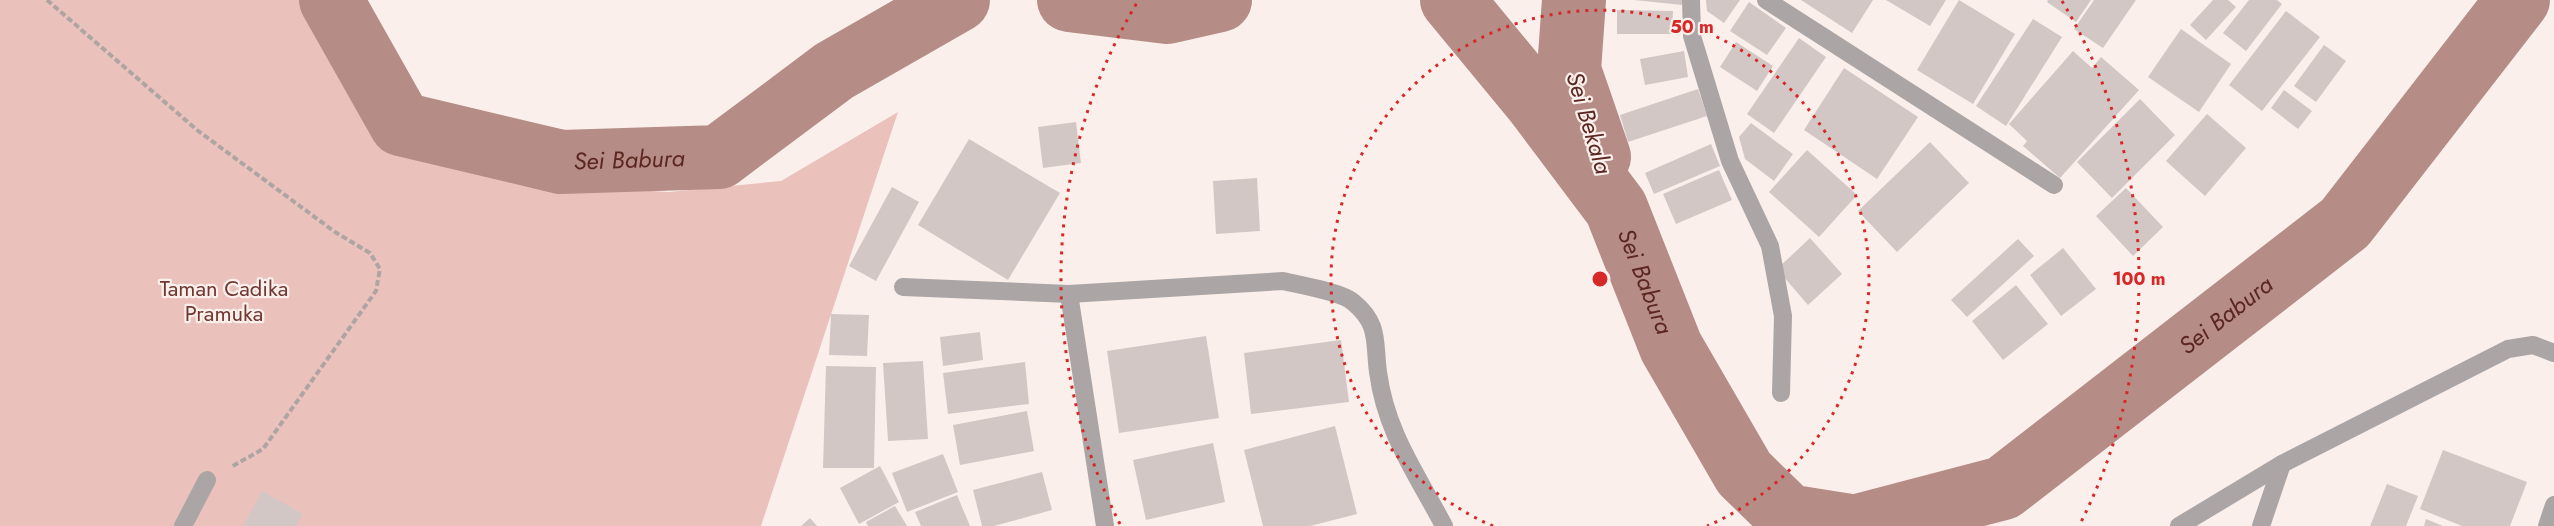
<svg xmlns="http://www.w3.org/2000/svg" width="2554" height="526" viewBox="0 0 2554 526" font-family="Jost,sans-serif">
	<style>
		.green { fill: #eac2bb }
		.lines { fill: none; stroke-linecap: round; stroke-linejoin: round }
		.river { stroke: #b58d86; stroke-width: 64 }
		.building { fill: #d3c7c5 }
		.path { stroke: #aea5a2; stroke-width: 4; stroke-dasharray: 6 3; stroke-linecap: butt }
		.minor { stroke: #aba6a5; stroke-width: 18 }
		.ring { fill: none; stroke: #d62828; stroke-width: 3; stroke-dasharray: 3 6 }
		.labels { text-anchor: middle; stroke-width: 4.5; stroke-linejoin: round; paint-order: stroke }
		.park-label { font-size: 22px; fill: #703830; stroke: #fbefec }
		.water-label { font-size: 24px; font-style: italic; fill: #5b261f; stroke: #fbefec }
		.centre { fill: #d62828; stroke: #fbefec; stroke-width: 3 }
		.ring-label { font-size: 18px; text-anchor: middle; font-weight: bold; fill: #d62828; stroke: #fbefec; stroke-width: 4.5; stroke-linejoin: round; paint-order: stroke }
	</style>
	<rect width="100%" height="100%" fill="#fbefec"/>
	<!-- green -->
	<polygon class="green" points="0,0 307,0 384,145 562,186 669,192 781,181 898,112 761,526 0,526"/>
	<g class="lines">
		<!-- river -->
		<g class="river">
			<path id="s1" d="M 331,0 L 401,124 L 561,162 L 719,157 L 834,71 L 958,0"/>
			<polyline points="1069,0 1167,12 1220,0"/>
			<path id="s2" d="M 1452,0 L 1537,103 L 1616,208 L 1671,347 L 1744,473 L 1788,516 L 1851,526"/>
			<polyline points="1574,0 1569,70 1599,157"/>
			<path id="s3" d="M 1858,526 L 2003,488 L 2345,223 L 2518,0"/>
		</g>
	</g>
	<!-- building -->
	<g class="building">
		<polygon points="1634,0 1683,0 1682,5"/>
		<polygon points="1706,0 1740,0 1724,23 1707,11"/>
		<polygon points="1801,0 1873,0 1852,33"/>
		<polygon points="1886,0 1946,0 1930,26"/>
		<polygon points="1959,0 2015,34 1973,104 1917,70"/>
		<polygon points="2048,0 2091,0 2076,22 2047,2"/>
		<polygon points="2094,0 2136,0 2103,48 2074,29"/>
		<polygon points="2213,0 2228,0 2236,7 2206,40 2190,25"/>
		<polygon points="2249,0 2277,0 2282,4 2246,51 2223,33"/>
		<polygon points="1749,2 1786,28 1767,55 1730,31"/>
		<polygon points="1617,10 1673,11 1672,34 1617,34"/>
		<polygon points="2286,11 2320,37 2262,111 2229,85"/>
		<polygon points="2033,19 2062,37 2006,126 1976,106"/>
		<polygon points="2181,29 2231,64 2199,112 2148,77"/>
		<polygon points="1799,38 1826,57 1774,133 1747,114"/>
		<polygon points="1736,42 1773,66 1757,91 1720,67"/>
		<polygon points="2324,45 2346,61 2316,102 2294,86"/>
		<polygon points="1684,51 1688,77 1645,85 1640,59"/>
		<polygon points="2073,51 2092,68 2101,57 2139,90 2060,178 2023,146 2027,141 2009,124"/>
		<polygon points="1844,68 1918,117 1877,179 1804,130"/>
		<polygon points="1698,89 1707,116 1628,142 1620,115"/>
		<polygon points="2284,90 2312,111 2298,129 2271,108"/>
		<polygon points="2140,99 2175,135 2112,198 2077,162"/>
		<polygon points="2207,114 2246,148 2205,196 2166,161"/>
		<polygon points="1076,122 1081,163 1043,168 1038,127"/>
		<polygon points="1751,123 1793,154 1774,181 1745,159 1739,137"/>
		<polygon points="969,139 1060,193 1008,280 918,225"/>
		<polygon points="1930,142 1969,183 1897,252 1858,211"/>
		<polygon points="1711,144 1720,166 1654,194 1645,173"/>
		<polygon points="1807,150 1857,195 1819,237 1769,192"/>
		<polygon points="1719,170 1732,200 1676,224 1663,194"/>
		<polygon points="1257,178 1260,231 1216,234 1213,181"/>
		<polygon points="892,187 919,202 876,281 849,266"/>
		<polygon points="2126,188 2163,227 2133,256 2096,216"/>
		<polygon points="1810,238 1842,274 1808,305 1777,269"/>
		<polygon points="2018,239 2034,256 1967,317 1951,300"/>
		<polygon points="2063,248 2096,289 2061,316 2030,275"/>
		<polygon points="2016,285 2048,324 2003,360 1972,321"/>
		<polygon points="831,314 869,315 867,356 829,355"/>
		<polygon points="980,332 983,360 943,366 940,337"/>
		<polygon points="1206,336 1219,418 1119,433 1107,351"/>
		<polygon points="1341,340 1349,402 1251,414 1244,353"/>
		<polygon points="923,361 928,439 888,441 883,363"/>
		<polygon points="1025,362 1029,404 948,414 943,373"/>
		<polygon points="826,366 876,367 874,468 823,468"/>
		<polygon points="1027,411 1034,451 960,465 953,425"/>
		<polygon points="1335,426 1357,514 1310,526 1263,526 1244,450"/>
		<polygon points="1213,443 1225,502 1146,520 1133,460"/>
		<polygon points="2443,450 2527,482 2510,526 2462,526 2420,509"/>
		<polygon points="943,454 958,492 907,512 892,473"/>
		<polygon points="880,466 899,502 859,524 840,488"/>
		<polygon points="1042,472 1052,510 994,526 982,526 973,490"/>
		<polygon points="2387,484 2418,496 2406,526 2370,526"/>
		<polygon points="262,491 303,514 296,526 243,526"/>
		<polygon points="957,495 970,526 921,526 915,512"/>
		<polygon points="895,506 907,526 868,526 866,522"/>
		<polygon points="810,518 817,526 801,526"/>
		<polygon points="2426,519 2443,526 2424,526"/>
	</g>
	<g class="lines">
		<!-- path -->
		<polyline class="path" points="47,0 197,130 335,232 370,253 380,269 376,291 263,449 231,467"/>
		<!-- minor -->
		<g class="minor">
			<polyline points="1691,0 1692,36 1730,161 1770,246 1783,316 1781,393"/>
			<polyline points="1766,0 2054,185"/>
			<path d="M 903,287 L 1069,294 L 1283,281 C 1299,285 1342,292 1353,302 C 1380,324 1374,342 1378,372 C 1386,433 1417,474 1444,526"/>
			<polyline points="1069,294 1105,526"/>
			<polyline points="183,526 207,480"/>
			<polyline points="2179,526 2282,464 2508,349 2533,345 2554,353"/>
			<polyline points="2261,526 2282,464"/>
			<polyline points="2547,526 2554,505"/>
		</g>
	</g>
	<!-- distance rings -->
	<g class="ring">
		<path d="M1493 526A269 269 0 1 1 1707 526"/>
		<path d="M1120 524A539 539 0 0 1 1138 1M2062 1A539 539 0 0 1 2080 524"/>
	</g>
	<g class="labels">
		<!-- park labels -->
		<g class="park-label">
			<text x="224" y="296">Taman Cadika<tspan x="224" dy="25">Pramuka</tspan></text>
		</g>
		<!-- water labels -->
		<g class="water-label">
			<text transform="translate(1589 123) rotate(73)" y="8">Sei Bekala</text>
			<text dy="8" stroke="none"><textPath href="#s1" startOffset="375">Sei Babura</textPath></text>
			<text dy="8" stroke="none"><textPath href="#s2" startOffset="344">Sei Babura</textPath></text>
			<text dy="8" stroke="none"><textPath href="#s3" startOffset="432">Sei Babura</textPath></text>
		</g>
	</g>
	<circle cx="1600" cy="279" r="9" class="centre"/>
	<g class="ring-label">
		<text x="1692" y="33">50 m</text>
		<text x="2139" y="285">100 m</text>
	</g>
</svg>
